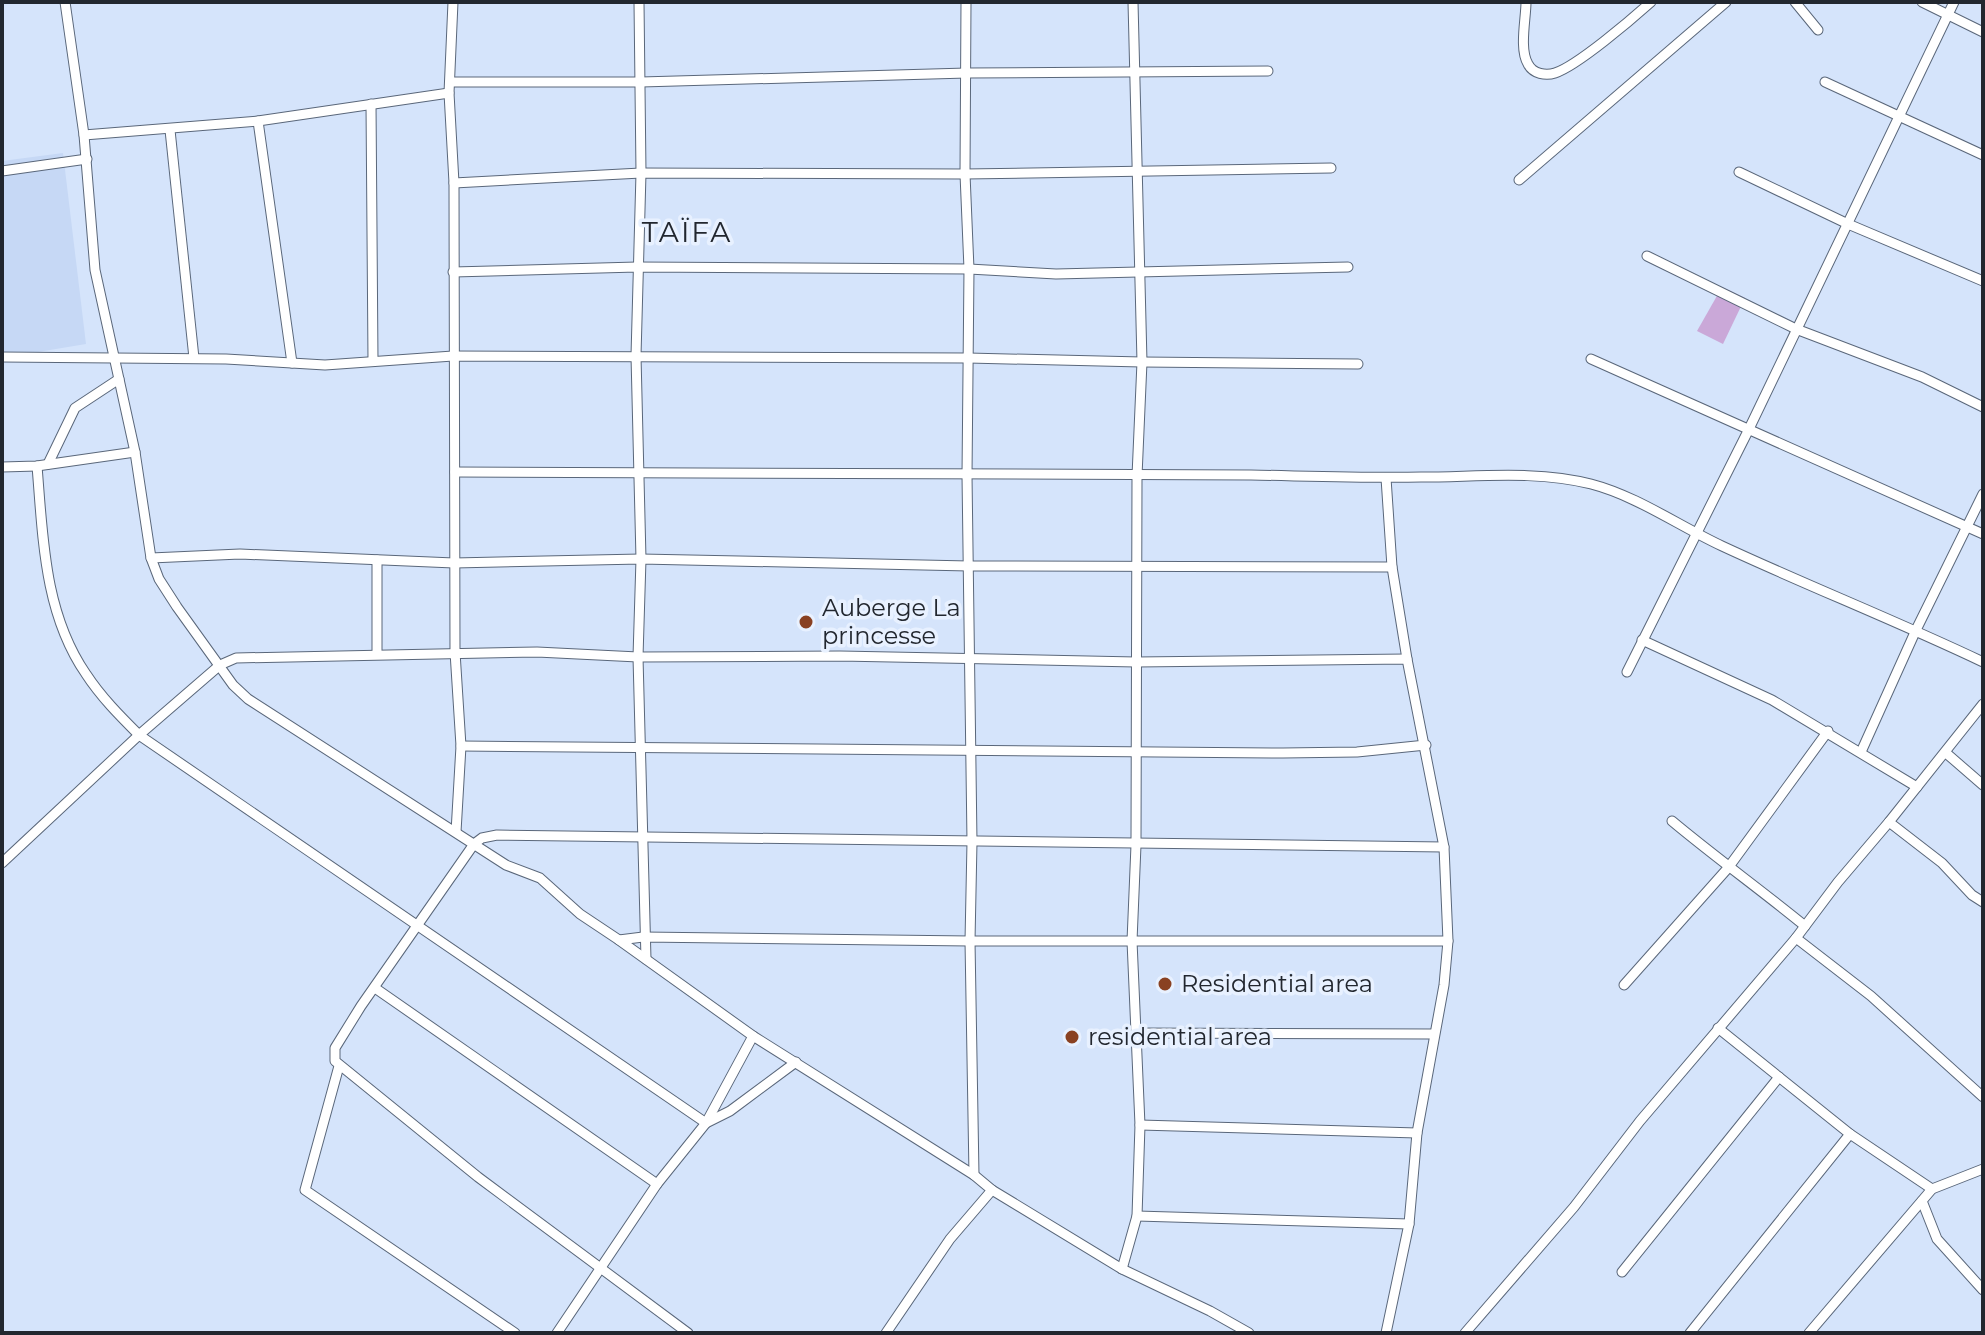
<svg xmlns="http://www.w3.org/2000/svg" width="1985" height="1335" viewBox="0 0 1985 1335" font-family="Montserrat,sans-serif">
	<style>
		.built { fill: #c6d8f5 }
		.green { fill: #caa8d8 }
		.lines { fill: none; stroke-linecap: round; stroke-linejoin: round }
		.minor-casing { stroke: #5a677a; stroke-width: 11 }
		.minor { stroke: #fff; stroke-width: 9 }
		.poi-dot { fill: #894122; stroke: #e8f1ff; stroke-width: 3 }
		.labels { text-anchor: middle; stroke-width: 7; stroke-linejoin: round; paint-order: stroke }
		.poi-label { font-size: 24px; fill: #22272f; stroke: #e8f1ff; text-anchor: start }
		.quarter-label { font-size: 28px; letter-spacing: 2px; fill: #22272f; stroke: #e8f1ff }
	</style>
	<rect width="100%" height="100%" fill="#d5e4fb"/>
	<!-- built -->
	<polygon class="built" points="63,153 86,344 2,358 2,161"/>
	<!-- green -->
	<polygon class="green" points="1722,287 1745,298 1723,344 1697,331"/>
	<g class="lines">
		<defs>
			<g id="minor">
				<polyline points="65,2 84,135 95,270 135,452 151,558 159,579 177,607 233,685 248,699 506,865 540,878 580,914 619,940 753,1036 974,1175 992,1190 1122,1269 1210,1311 1249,1333"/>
				<polyline points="453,2 449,93 454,183 455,652 461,746 456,832"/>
				<polyline points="639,2 641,173 636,356 641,559 638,657 646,959"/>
				<polyline points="966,2 965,174 969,269 967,475 972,842 970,941 974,1175"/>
				<path d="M 1526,2 C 1526,19 1519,49 1528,64 C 1533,74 1546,76 1555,73 C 1577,66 1632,19 1651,2"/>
				<polyline points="1795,2 1818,30"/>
				<polyline points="1922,2 1983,32"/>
				<polyline points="450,82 641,82 967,73 1268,71"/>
				<polyline points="1825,82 1983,155"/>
				<polyline points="371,104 373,360"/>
				<polyline points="258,121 292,363"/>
				<polyline points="170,130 194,358"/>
				<polyline points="84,135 258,121 449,93"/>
				<polyline points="2,171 87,159"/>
				<polyline points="1739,172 1848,224 1983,281"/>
				<polyline points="1519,180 1726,2"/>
				<polyline points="454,183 641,173 965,174 1331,168"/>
				<polyline points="1647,256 1796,329 1922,377 1983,407"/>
				<polyline points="453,272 637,267 969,269 1056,274 1348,267"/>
				<polyline points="2,357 226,359 325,365 453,356 968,358 1142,362 1358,364"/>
				<polyline points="1591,359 1983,534"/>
				<polyline points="48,464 75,408 119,379"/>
				<path d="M 37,466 C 43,538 44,613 86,674 C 101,697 120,716 139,735 L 706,1123 L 730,1111 L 796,1062"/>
				<polyline points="2,467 37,466 135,452"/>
				<path d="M 455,472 L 1251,475 C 1308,476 1364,478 1421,477 C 1477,477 1536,470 1591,484 C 1637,496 1679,526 1722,546 C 1808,586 1897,621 1983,662"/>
				<polyline points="1386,478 1392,567 1407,659"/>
				<polyline points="151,558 240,554 454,563 641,559 969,566 1392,567"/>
				<polyline points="1642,640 1772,700 1917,787"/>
				<polyline points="377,654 377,560"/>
				<polyline points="1627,672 1748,431 1954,2"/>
				<polyline points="461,746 1283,753 1357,752 1426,745"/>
				<polyline points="1861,752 1916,630 1983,494"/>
				<polyline points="1946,753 1983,785"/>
				<path d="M 1672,821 C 1715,857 1761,890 1805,926"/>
				<polyline points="1889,822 1942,863 1972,895 1983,902"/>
				<polyline points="2,863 139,735 220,665 236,658 537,652 638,657 840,656 1136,662 1407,659 1444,847 1448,941 1444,985 1417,1133 1409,1224 1386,1333"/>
				<polyline points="1796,938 1871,996 1983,1097"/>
				<polyline points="619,940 643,937 970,941 1448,941"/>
				<polyline points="1624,985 1728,868 1828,731"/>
				<polyline points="375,988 657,1184"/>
				<polyline points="1718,1028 1850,1134 1932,1189"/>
				<polyline points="1138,1033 1434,1034"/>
				<polyline points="339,1066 305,1190 515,1333"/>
				<polyline points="1140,1125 1417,1133"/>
				<polyline points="1922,1201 1937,1239 1983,1290"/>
				<polyline points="1137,1216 1409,1224"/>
				<polyline points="1122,1269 1137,1216 1140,1125 1132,941 1136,845 1137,476 1142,362 1133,2"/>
				<polyline points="1622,1272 1779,1077"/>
				<polyline points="557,1333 657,1184 706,1123 753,1036"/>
				<polyline points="688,1333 478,1177 335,1061 335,1048 361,1006 474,844 482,838 497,835 1444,847"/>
				<polyline points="886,1333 950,1239 992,1190"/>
				<polyline points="1465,1333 1574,1207 1640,1121 1796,938 1838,882 1889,822 1983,704"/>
				<polyline points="1690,1333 1850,1134"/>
				<polyline points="1809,1333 1932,1189 1983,1169"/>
			</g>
		</defs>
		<!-- minor casing -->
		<use href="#minor" class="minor-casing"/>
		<!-- minor -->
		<use href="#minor" class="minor"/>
	</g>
	<!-- markers -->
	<g class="poi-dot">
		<circle cx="806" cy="622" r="8"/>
		<circle cx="1165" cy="984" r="8"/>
		<circle cx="1072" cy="1037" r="8"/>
	</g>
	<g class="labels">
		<!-- poi labels -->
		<g class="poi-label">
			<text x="822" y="616">Auberge La<tspan x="822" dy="28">princesse</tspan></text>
			<text x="1181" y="992">Residential area</text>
			<text x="1088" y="1045">residential area</text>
		</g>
		<!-- quarter labels -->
		<g class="quarter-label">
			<text x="687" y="242">TAÏFA</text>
		</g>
	</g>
	<!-- border -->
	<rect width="1985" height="1335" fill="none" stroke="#22272f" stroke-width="8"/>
</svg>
